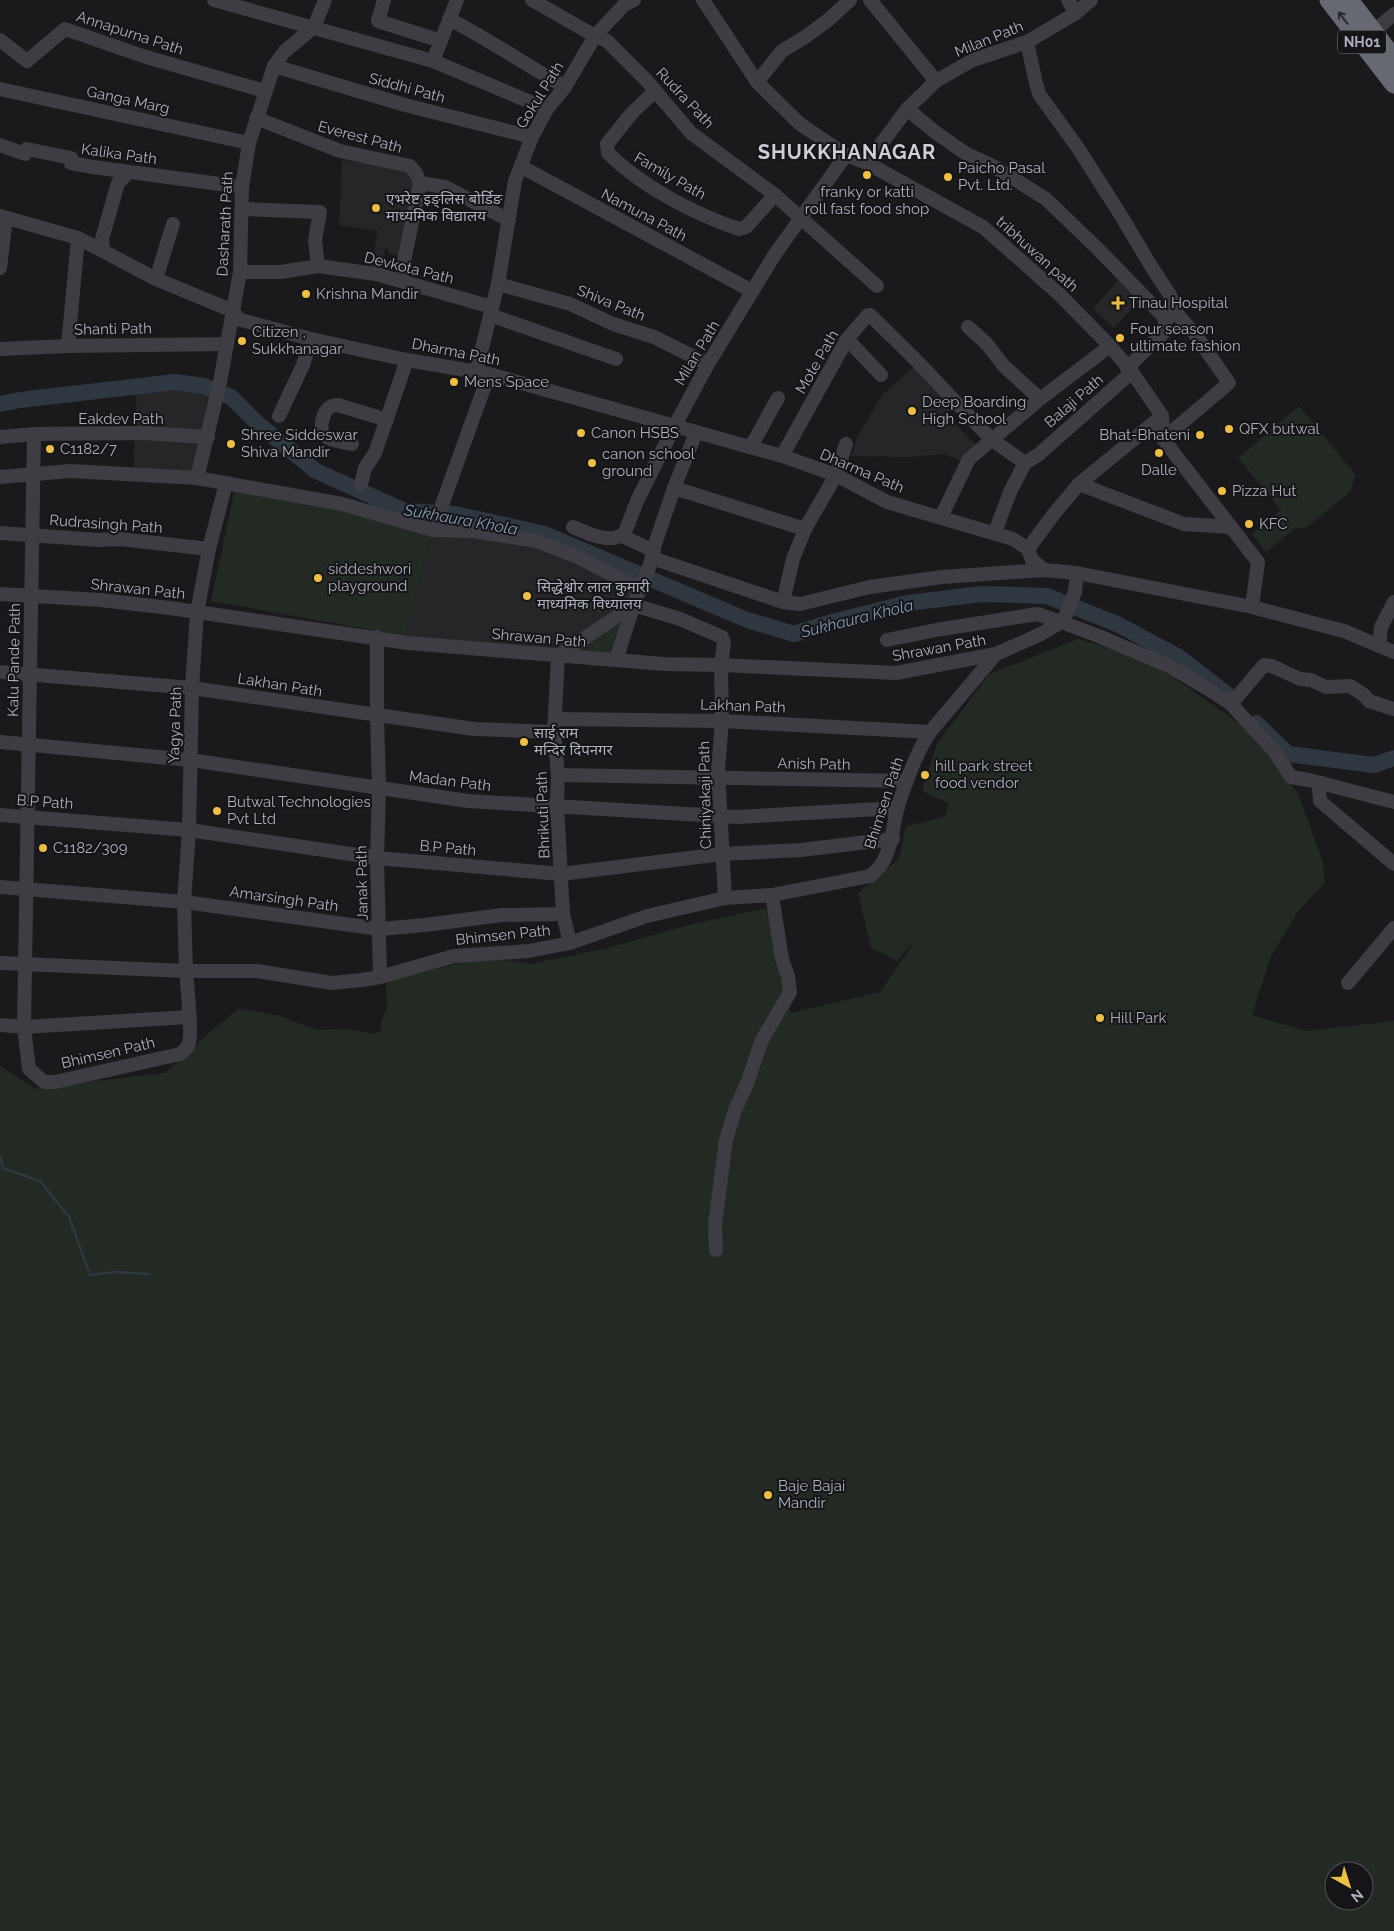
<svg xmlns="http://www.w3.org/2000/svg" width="1394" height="1931" viewBox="0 0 1394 1931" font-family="Raleway,'Noto Sans Devanagari',sans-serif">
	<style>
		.built { fill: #262629 }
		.green { fill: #222a23; fill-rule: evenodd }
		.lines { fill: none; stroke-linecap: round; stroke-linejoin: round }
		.stream { stroke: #2f3840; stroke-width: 2.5 }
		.river { stroke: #2f3840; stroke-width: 16 }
		.minor { stroke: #3d3d43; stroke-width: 14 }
		.highway { stroke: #676972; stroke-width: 19 }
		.oneway { stroke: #2a2a2e }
		.poi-dot { fill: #efc03e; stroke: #151517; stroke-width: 2 }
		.labels { text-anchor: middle; stroke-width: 4; stroke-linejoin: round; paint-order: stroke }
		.shield { fill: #151517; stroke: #7f828a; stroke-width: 1 }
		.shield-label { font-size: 14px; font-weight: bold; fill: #acb0bb }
		.street-label { font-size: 15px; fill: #acb0bb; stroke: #151517 }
		.poi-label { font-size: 15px; fill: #acb0bb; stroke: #151517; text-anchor: start }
		.water-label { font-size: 16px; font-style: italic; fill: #859bb5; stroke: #151517 }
		.district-label { font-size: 20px; font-weight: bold; letter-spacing: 1px; fill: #cdcfd7; stroke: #151517 }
	</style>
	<rect width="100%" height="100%" fill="#1a1a1c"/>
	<!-- built -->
	<g class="built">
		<polygon points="342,160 382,165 409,171 416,178 403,256 388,253 389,249 385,248 381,268 371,266 378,231 339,225"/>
		<polygon points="1121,277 1143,296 1114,328 1093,309"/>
		<polygon points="916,365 955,407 947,416 980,449 967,464 944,454 909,457 851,456 858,435 883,394"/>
		<polygon points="175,382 207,386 218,391 197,478 133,475 137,388"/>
		<polygon points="433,530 510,536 641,590 635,601 558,656 405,636"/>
	</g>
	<!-- green -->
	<g class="green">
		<polygon points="1299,406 1355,474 1351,491 1307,527 1294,529 1266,552 1252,534 1281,510 1238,458"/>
		<polygon points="235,488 433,530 405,636 211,601"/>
		<polygon points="635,601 616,660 558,656"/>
		<path d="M 1078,639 L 1129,654 L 1157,666 L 1259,737 L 1298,794 L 1323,862 L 1325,883 L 1299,910 L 1271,956 L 1252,1015 L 1306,1031 L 1394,1021 L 1394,1931 L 0,1931 L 0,1066 L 36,1089 L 79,1083 L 165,1073 L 208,1034 L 238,1009 L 276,1015 L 318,1030 L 348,1029 L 375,1034 L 381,1031 L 381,1021 L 387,1009 L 386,981 L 484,957 L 530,964 L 604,949 L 693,924 L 766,908 L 791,1013 L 880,992 L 913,944 L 909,946 L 898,961 L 871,948 L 858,893 L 899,859 L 906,827 L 946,816 L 948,803 L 922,791 L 937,744 L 989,674 ZM 1334,1871 L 1364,1871 L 1364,1901 L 1334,1901 Z"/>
	</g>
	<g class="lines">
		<!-- stream -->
		<polyline class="stream" points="0,1156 3,1168 40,1181 69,1217 90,1275 115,1272 148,1274"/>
		<!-- river -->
		<g class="river">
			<polyline points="0,404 20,400 175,382 204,386 231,397 258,424 316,471 405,511 455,514 545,534 747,620 794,634 832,622 908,603 982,594 1047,596 1117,624 1179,657 1232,698"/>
			<polyline points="1256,723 1288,754 1374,765 1394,758"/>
		</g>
		<!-- minor -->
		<g class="minor">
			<polyline points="214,0 433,61"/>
			<polyline points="384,0 378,21 441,41"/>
			<polyline points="457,0 433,61 547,109"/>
			<polyline points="532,0 595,36 607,41 646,80 691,133 775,195 877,286"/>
			<polyline points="703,0 757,82 800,124 846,155 867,163 983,227 1060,295 1110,346 1132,372 1162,416 1163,439 1258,562 1252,607"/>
			<polyline points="870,0 936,81"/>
			<polyline points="1068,0 1076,13"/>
			<path d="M 449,19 C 490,40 526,65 565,87"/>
			<polyline points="1374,31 1394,14"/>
			<polyline points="0,40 27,61 65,29 146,57 265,91"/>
			<polyline points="1027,42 1036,83 1039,94 1078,148 1120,214 1151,266 1170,295 1177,314"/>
			<polyline points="274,66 405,105 532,137"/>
			<polyline points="757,82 782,51 805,37 827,21 850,0"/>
			<polyline points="0,89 249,143"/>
			<path d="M 655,91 L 632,113 L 607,144 L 608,153 C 641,186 694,214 739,229 L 746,227 L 775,195"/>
			<polyline points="907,109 935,132 965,153 993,166 1046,199 1099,250 1166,319 1177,314 1195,334 1229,383 1163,439"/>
			<polyline points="256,118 340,151 410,166 416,173 420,183"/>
			<polyline points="0,145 25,154 27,149 71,158 71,163 93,167 242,187"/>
			<polyline points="867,163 907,109 936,81 973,60 1027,42 1076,13 1091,0"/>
			<polyline points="522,167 752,291"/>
			<polyline points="241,209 320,212 315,240 318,266"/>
			<polyline points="0,216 78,238 156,279 233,311 238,319 311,339 407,360 489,374 782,456 836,475 887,502 1013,539 1028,549 1032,560 1044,570"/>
			<polyline points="103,251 102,239 118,183 129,172"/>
			<polyline points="0,268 6,218"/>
			<polyline points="240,272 281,272 318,266 376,274 492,307"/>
			<polyline points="156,279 173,224"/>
			<polyline points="401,281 403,266 420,183 445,187 509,220"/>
			<polyline points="498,284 570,304 613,324 654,337 708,364"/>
			<polyline points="490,315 616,359"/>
			<polyline points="968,327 986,343 1004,366 1040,399"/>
			<polyline points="847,339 881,375"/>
			<polyline points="68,346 78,238"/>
			<polyline points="0,349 68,346 227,344"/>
			<polyline points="1127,368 1163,333 1166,319"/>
			<polyline points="476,372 498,284 515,181 532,137 547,109 565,87 595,36 624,5 634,0"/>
			<polyline points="279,416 303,365 311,339"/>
			<polyline points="0,437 34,434"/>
			<path d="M 352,444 C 344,442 331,441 325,436 C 318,430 323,411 330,407 C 333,405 335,405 338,405 L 387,420"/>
			<path d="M 750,447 C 761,431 768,414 778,398"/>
			<polyline points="782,456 847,339 867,316 870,315 914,358 991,439 1025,463"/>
			<polyline points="0,477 70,471 197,478 220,382 240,272 242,187 249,143 274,66 284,52 314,27 325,0"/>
			<polyline points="197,478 342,504 433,530 474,531 536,541 578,557 641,590"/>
			<polyline points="361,484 365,468 375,453 407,360"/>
			<polyline points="1079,484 1184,524 1231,527"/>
			<polyline points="674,488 805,529"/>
			<polyline points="941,517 969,459 1040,399 1110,346"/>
			<path d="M 573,527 C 587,533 613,546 625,532 L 637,501 L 674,427 L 708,364 L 775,254 L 846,155"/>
			<polyline points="433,530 489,374"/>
			<polyline points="995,532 1010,492 1025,463 1038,455 1132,372"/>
			<polyline points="0,533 99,540 120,539 209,549"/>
			<polyline points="622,536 654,551"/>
			<polyline points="1028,549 1053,515 1079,484 1162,416"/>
			<polyline points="652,558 783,602 800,604 870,587 942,577 1044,570 1077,573 1252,607 1344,631 1394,652"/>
			<polyline points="0,594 100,600 170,608 408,643 664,664 721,665 896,673 996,654 1041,634 1061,622 1066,615 1075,592 1077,573"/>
			<polyline points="783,602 793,559 805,529 836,475 846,444"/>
			<polyline points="377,637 377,716 379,788 377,858 380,977"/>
			<polyline points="887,640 936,630 1037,614 1061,622 1096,635 1169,666 1208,689 1231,704 1275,752 1291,777 1309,780 1394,802"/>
			<polyline points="1379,646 1381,627 1394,602"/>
			<polyline points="616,660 635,601 650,565 655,544 674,488 696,433"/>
			<polyline points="0,672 192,688 474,729 554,732"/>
			<polyline points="1231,704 1264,665 1272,666 1300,679 1311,680 1326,687 1350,686 1364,695 1369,701 1394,709"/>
			<polyline points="555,719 722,721 930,732"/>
			<polyline points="0,742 190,760 468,801 737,817 898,808"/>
			<path d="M 558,775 C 675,777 791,780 907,781"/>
			<polyline points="1322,783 1319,788 1320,801 1394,864"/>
			<polyline points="0,815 189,830 377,858 561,874 722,854 801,850 893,839"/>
			<polyline points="0,887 184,902 380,929 425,925 502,915 563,914"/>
			<polyline points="570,943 563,914 557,806 558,775 554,732 558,656 634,605 680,619 722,637 724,642 721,665 722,721 718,770 725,898"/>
			<polyline points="0,963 186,971 184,902 189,830 192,688 197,612 209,549 226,483"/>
			<polyline points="1348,983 1394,928"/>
			<polyline points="189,1017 24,1027 34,434 143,433 208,437"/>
			<path d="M 0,1025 L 24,1027 L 29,1069 L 44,1082 L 55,1082 L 180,1054 C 183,1051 187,1049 188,1046 C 193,1037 187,984 186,971 L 257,971 L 332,983 L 362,980 L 380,977 L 454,956 L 529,951 L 570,943 L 647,916 L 725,898 L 772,895 L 870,876 C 893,859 891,831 898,806 C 906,781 916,753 930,732 L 996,654"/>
			<polyline points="716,1250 715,1224 726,1140 735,1110 746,1086 762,1040 790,992 788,976 782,959 772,895"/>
		</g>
		<!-- highway -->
		<g class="highway">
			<polyline points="1329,0 1394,84"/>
			<polyline points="1349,0 1394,59"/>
		</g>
	</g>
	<!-- one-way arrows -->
	<defs><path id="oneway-shaft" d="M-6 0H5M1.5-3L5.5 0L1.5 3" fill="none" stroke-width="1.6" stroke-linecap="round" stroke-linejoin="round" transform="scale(1.25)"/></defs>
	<use class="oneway" href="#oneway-shaft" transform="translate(1343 18) rotate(-128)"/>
	<!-- markers -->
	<g class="poi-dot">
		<circle cx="867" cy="175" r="5"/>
		<circle cx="948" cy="177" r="5"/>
		<circle cx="376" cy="208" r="5"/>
		<circle cx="306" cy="294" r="5"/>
		<path d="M1115.5 295.5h5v5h5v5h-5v5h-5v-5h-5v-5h5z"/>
		<circle cx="1120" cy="338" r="5"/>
		<circle cx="242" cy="341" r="5"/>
		<circle cx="454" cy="382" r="5"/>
		<circle cx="912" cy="411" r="5"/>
		<circle cx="1229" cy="429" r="5"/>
		<circle cx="581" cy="433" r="5"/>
		<circle cx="1200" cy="435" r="5"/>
		<circle cx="231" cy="444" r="5"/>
		<circle cx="50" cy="449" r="5"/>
		<circle cx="1159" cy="453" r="5"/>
		<circle cx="592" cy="463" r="5"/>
		<circle cx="1222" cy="491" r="5"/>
		<circle cx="1249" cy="524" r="5"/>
		<circle cx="318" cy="578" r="5"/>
		<circle cx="527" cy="596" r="5"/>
		<circle cx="524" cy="742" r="5"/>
		<circle cx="925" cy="775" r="5"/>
		<circle cx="217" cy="811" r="5"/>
		<circle cx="43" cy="848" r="5"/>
		<circle cx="1100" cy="1018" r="5"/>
		<circle cx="768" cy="1495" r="5"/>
	</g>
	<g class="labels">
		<!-- shield labels -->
		<rect class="shield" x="1338" y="30.5" width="48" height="23" rx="4"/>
		<g class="shield-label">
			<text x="1362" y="47">NH01</text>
		</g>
		<!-- street labels -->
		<g class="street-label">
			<text transform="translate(130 33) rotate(18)" y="5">Annapurna Path</text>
			<text transform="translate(989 39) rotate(-22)" y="5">Milan Path</text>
			<text transform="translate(407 88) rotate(15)" y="5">Siddhi Path</text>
			<text transform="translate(540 95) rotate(-58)" y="5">Gokul Path</text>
			<text transform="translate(685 98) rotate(47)" y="5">Rudra Path</text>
			<text transform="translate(128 100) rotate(12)" y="5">Ganga Marg</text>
			<text transform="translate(360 137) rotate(15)" y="5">Everest Path</text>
			<text transform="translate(119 154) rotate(8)" y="5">Kalika Path</text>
			<text transform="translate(670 176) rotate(30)" y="5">Family Path</text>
			<text transform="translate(644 215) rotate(28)" y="5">Namuna Path</text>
			<text transform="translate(225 224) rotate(-87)" y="5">Dasharath Path</text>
			<text transform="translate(1037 254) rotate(42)" y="5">tribhuwan path</text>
			<text transform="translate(409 268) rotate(14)" y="5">Devkota Path</text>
			<text transform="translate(611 303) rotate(22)" y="5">Shiva Path</text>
			<text transform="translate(113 329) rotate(-1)" y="5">Shanti Path</text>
			<text transform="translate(456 352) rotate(11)" y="5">Dharma Path</text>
			<text transform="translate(697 353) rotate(-59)" y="5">Milan Path</text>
			<text transform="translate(817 362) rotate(-60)" y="5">Mote Path</text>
			<text transform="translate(1074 401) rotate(-41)" y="5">Balaji Path</text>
			<text x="121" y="424">Eakdev Path</text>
			<text transform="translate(862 471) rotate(23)" y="5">Dharma Path</text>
			<text transform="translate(106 524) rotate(4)" y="5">Rudrasingh Path</text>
			<text transform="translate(138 589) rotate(6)" y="5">Shrawan Path</text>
			<text transform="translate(539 638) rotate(5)" y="5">Shrawan Path</text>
			<text transform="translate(939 648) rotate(-10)" y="5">Shrawan Path</text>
			<text transform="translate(14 660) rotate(-89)" y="5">Kalu Pande Path</text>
			<text transform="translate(280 685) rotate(9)" y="5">Lakhan Path</text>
			<text transform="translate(743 706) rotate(2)" y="5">Lakhan Path</text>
			<text transform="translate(175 725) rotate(-88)" y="5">Yagya Path</text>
			<text transform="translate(814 764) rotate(1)" y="5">Anish Path</text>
			<text transform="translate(450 781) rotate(7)" y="5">Madan Path</text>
			<text transform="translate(705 795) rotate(-91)" y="5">Chiniyakaji Path</text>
			<text transform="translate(45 802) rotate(4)" y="5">B.P Path</text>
			<text transform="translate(884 803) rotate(-72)" y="5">Bhimsen Path</text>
			<text transform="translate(543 815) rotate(-92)" y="5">Bhrikuti Path</text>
			<text transform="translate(448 848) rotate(5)" y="5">B.P Path</text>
			<text transform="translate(362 883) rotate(-91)" y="5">Janak Path</text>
			<text transform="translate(284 899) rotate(8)" y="5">Amarsingh Path</text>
			<text transform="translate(503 935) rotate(-6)" y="5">Bhimsen Path</text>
			<text transform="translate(108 1053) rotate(-13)" y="5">Bhimsen Path</text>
		</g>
		<!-- poi labels -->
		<g class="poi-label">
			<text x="958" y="173">Paicho Pasal<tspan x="958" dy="17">Pvt. Ltd.</tspan></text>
			<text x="867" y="197" text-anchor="middle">franky or katti<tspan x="867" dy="17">roll fast food shop</tspan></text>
			<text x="386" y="204">एभरेष्ट इङ्लिस बोर्डिङ<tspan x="386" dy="17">माध्यमिक विद्यालय</tspan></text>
			<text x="316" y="299">Krishna Mandir</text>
			<text x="1129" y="308">Tinau Hospital</text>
			<text x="1130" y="334">Four season<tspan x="1130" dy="17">ultimate fashion</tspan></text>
			<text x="252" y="337">Citizen ,<tspan x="252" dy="17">Sukkhanagar</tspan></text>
			<text x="464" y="387">Mens Space</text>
			<text x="922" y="407">Deep Boarding<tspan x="922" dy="17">High School</tspan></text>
			<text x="1239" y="434">QFX butwal</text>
			<text x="591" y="438">Canon HSBS</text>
			<text x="241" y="440">Shree Siddeswar<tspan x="241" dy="17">Shiva Mandir</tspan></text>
			<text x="1190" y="440" text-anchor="end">Bhat-Bhateni</text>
			<text x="60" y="454">C1182/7</text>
			<text x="602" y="459">canon school<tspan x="602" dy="17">ground</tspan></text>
			<text x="1159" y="475" text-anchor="middle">Dalle</text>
			<text x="1232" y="496">Pizza Hut</text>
			<text x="1259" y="529">KFC</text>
			<text x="328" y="574">siddeshwori<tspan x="328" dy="17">playground</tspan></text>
			<text x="537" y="592">सिद्धेश्वोर लाल कुमारी<tspan x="537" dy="17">माध्यमिक विध्यालय</tspan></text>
			<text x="534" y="738">साई राम<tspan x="534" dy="17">मन्दिर दिपनगर</tspan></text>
			<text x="935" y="771">hill park street<tspan x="935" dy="17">food vendor</tspan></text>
			<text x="227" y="807">Butwal Technologies<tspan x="227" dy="17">Pvt Ltd</tspan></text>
			<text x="53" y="853">C1182/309</text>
			<text x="1110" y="1023">Hill Park</text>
			<text x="778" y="1491">Baje Bajai<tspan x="778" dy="17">Mandir</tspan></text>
		</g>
		<!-- water labels -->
		<g class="water-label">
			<text transform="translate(461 519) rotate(10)" y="6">Sukhaura Khola</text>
			<text transform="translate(857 618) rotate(-14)" y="6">Sukhaura Khola</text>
		</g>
		<!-- district labels -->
		<g class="district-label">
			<text x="847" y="159">SHUKKHANAGAR</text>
		</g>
	</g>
	<!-- north arrow -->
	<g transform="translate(1349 1886) rotate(141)"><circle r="24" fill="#151517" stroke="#515359"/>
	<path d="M0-4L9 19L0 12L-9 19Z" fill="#efc03e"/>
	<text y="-8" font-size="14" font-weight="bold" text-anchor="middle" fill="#acb0bb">N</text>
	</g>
</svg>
